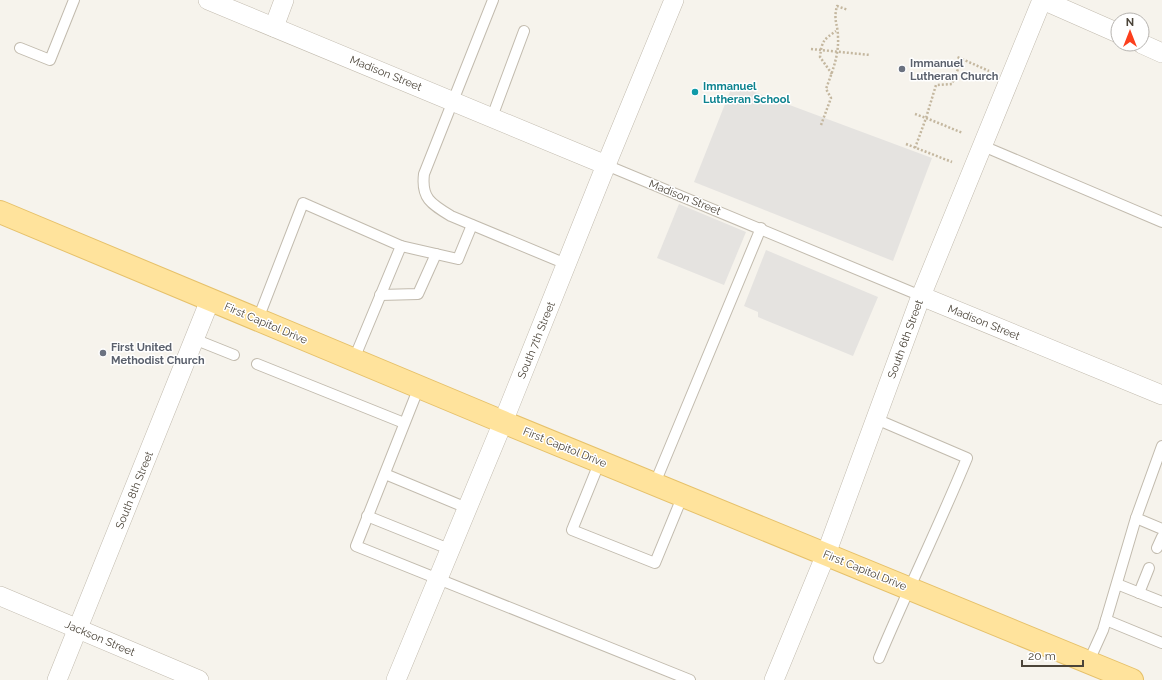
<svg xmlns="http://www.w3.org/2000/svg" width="1162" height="680" viewBox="0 0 1162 680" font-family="Raleway,sans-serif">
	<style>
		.parking { fill: #e5e3e0 }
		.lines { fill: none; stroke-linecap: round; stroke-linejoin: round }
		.service-casing { stroke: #c2bbae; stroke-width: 12 }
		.minor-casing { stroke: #c2bbae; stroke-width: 20 }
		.primary-casing { stroke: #e6c16a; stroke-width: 24 }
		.path { stroke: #c4b79f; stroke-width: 2.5; stroke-dasharray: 2 2; stroke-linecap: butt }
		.service { stroke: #fff; stroke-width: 10 }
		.minor { stroke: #fff; stroke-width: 19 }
		.primary { stroke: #ffe39c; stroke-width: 22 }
		.path-bridge { stroke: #c4b79f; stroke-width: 2.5; stroke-dasharray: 2 2; stroke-linecap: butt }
		.worship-dot { fill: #6b7280; stroke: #fff; stroke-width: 1.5 }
		.culture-dot { fill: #0f9aa8; stroke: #fff; stroke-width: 1.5 }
		.labels { text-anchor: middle; stroke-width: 3; stroke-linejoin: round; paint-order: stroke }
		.worship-label { font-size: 11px; font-weight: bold; fill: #5b616d; stroke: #fff; text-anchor: start }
		.street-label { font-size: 11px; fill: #4b4439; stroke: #fff }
		.culture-label { font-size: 11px; font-weight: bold; fill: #0d838f; stroke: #fff; text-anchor: start }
	</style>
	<rect width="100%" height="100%" fill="#f6f3ec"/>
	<!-- parking -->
	<g class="parking">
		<polygon points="733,84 932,158 893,261 694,182"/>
		<polygon points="679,204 746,232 724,285 657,258"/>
		<polygon points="766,250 878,297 853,356 758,317 758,312 744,306"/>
	</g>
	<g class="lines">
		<defs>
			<g id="service">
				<path d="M 493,0 L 424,174 C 421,198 431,204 451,216 L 566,264"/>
				<polyline points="20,48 50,60 74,0"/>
				<polyline points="492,117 524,31"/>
				<polyline points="983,146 1162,222"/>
				<polyline points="606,165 921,296"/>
				<polyline points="401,246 458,259 472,225"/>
				<polyline points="380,295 418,294 436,254"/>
				<polyline points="258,319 303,203 401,246 354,359"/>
				<polyline points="194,339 234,355"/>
				<polyline points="257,364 404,423"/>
				<polyline points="419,387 356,546 690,680"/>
				<path d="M 876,419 L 967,458 C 939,526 907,591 879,658"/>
				<polyline points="600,461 572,530 655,563 683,495"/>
				<polyline points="385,474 467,508"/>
				<polyline points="655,483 761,228"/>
				<polyline points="367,516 449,549"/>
				<polyline points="1136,518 1162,529"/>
				<polyline points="1157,548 1162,537"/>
				<polyline points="1117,584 1162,602"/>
				<polyline points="1139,593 1149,568"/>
				<polyline points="1106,620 1162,643"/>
				<polyline points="1089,661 1103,630 1136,518 1162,446"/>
			</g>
			<g id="minor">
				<polyline points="208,0 606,165"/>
				<polyline points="1043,0 1118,33"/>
				<polyline points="274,27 284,0"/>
				<polyline points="1142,44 1162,53"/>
				<polyline points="921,296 1162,395"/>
				<polyline points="0,596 199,680"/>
				<polyline points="57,680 210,300"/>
				<polyline points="396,680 503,422 606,165 674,0"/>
				<polyline points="774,680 826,554 921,296 1042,0"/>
			</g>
			<polyline id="primary" points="0,212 503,422 1132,680"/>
		</defs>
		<!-- service casing -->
		<use href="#service" class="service-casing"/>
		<!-- minor casing -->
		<use href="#minor" class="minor-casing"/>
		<!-- primary casing -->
		<use href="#primary" class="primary-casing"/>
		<!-- path -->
		<g class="path">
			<polyline points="962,59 989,71"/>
			<path d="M 832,74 L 820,57 C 822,41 823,40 836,31"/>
			<polyline points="915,114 926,118 936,85 952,84 962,59 957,57"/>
			<path d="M 821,125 L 831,98 L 826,89 C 832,72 839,56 838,37 C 838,24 833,21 837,6 L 848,10"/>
			<polyline points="906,144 952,162"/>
			<polyline points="915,148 926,118 963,133"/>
		</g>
		<!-- service -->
		<use href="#service" class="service"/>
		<!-- minor -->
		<use href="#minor" class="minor"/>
		<!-- primary -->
		<use href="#primary" class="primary"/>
		<!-- path-bridge -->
		<polyline class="path-bridge" points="811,49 870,55"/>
	</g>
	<!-- markers -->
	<g class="worship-dot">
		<circle cx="902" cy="69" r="4"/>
		<circle cx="103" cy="353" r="4"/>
	</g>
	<circle class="culture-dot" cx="695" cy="92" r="4"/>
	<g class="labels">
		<!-- worship labels -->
		<g class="worship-label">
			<text x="910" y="67">Immanuel<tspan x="910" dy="13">Lutheran Church</tspan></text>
			<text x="111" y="351">First United<tspan x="111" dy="13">Methodist Church</tspan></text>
		</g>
		<!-- street labels -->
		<g class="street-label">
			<text transform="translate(386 73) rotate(22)" y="4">Madison Street</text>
			<text transform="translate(685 197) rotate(22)" y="4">Madison Street</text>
			<text transform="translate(984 322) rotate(22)" y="4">Madison Street</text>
			<text transform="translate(266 323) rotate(23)" y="4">First Capitol Drive</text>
			<text transform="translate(905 339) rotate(-70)" y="4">South 6th Street</text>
			<text transform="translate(536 340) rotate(-68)" y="4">South 7th Street</text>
			<text transform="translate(565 447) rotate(22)" y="4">First Capitol Drive</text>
			<text transform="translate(134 490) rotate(-68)" y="4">South 8th Street</text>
			<text transform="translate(865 570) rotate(22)" y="4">First Capitol Drive</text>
			<text transform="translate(100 638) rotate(23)" y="4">Jackson Street</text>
		</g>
		<!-- culture labels -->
		<g class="culture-label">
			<text x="703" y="90">Immanuel<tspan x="703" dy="13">Lutheran School</tspan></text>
		</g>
	</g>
	<!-- north arrow -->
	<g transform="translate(1130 32)"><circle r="19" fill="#ffffff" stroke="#b7b4b0"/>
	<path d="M0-3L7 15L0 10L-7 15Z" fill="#fc3f1d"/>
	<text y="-6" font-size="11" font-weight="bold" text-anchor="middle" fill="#4b4439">N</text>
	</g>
	<!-- scale -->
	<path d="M1022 660v6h61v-6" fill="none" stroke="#4b4439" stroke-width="2"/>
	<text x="1028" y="660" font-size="12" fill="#4b4439" stroke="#ffffff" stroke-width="3" paint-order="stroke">20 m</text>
</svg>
